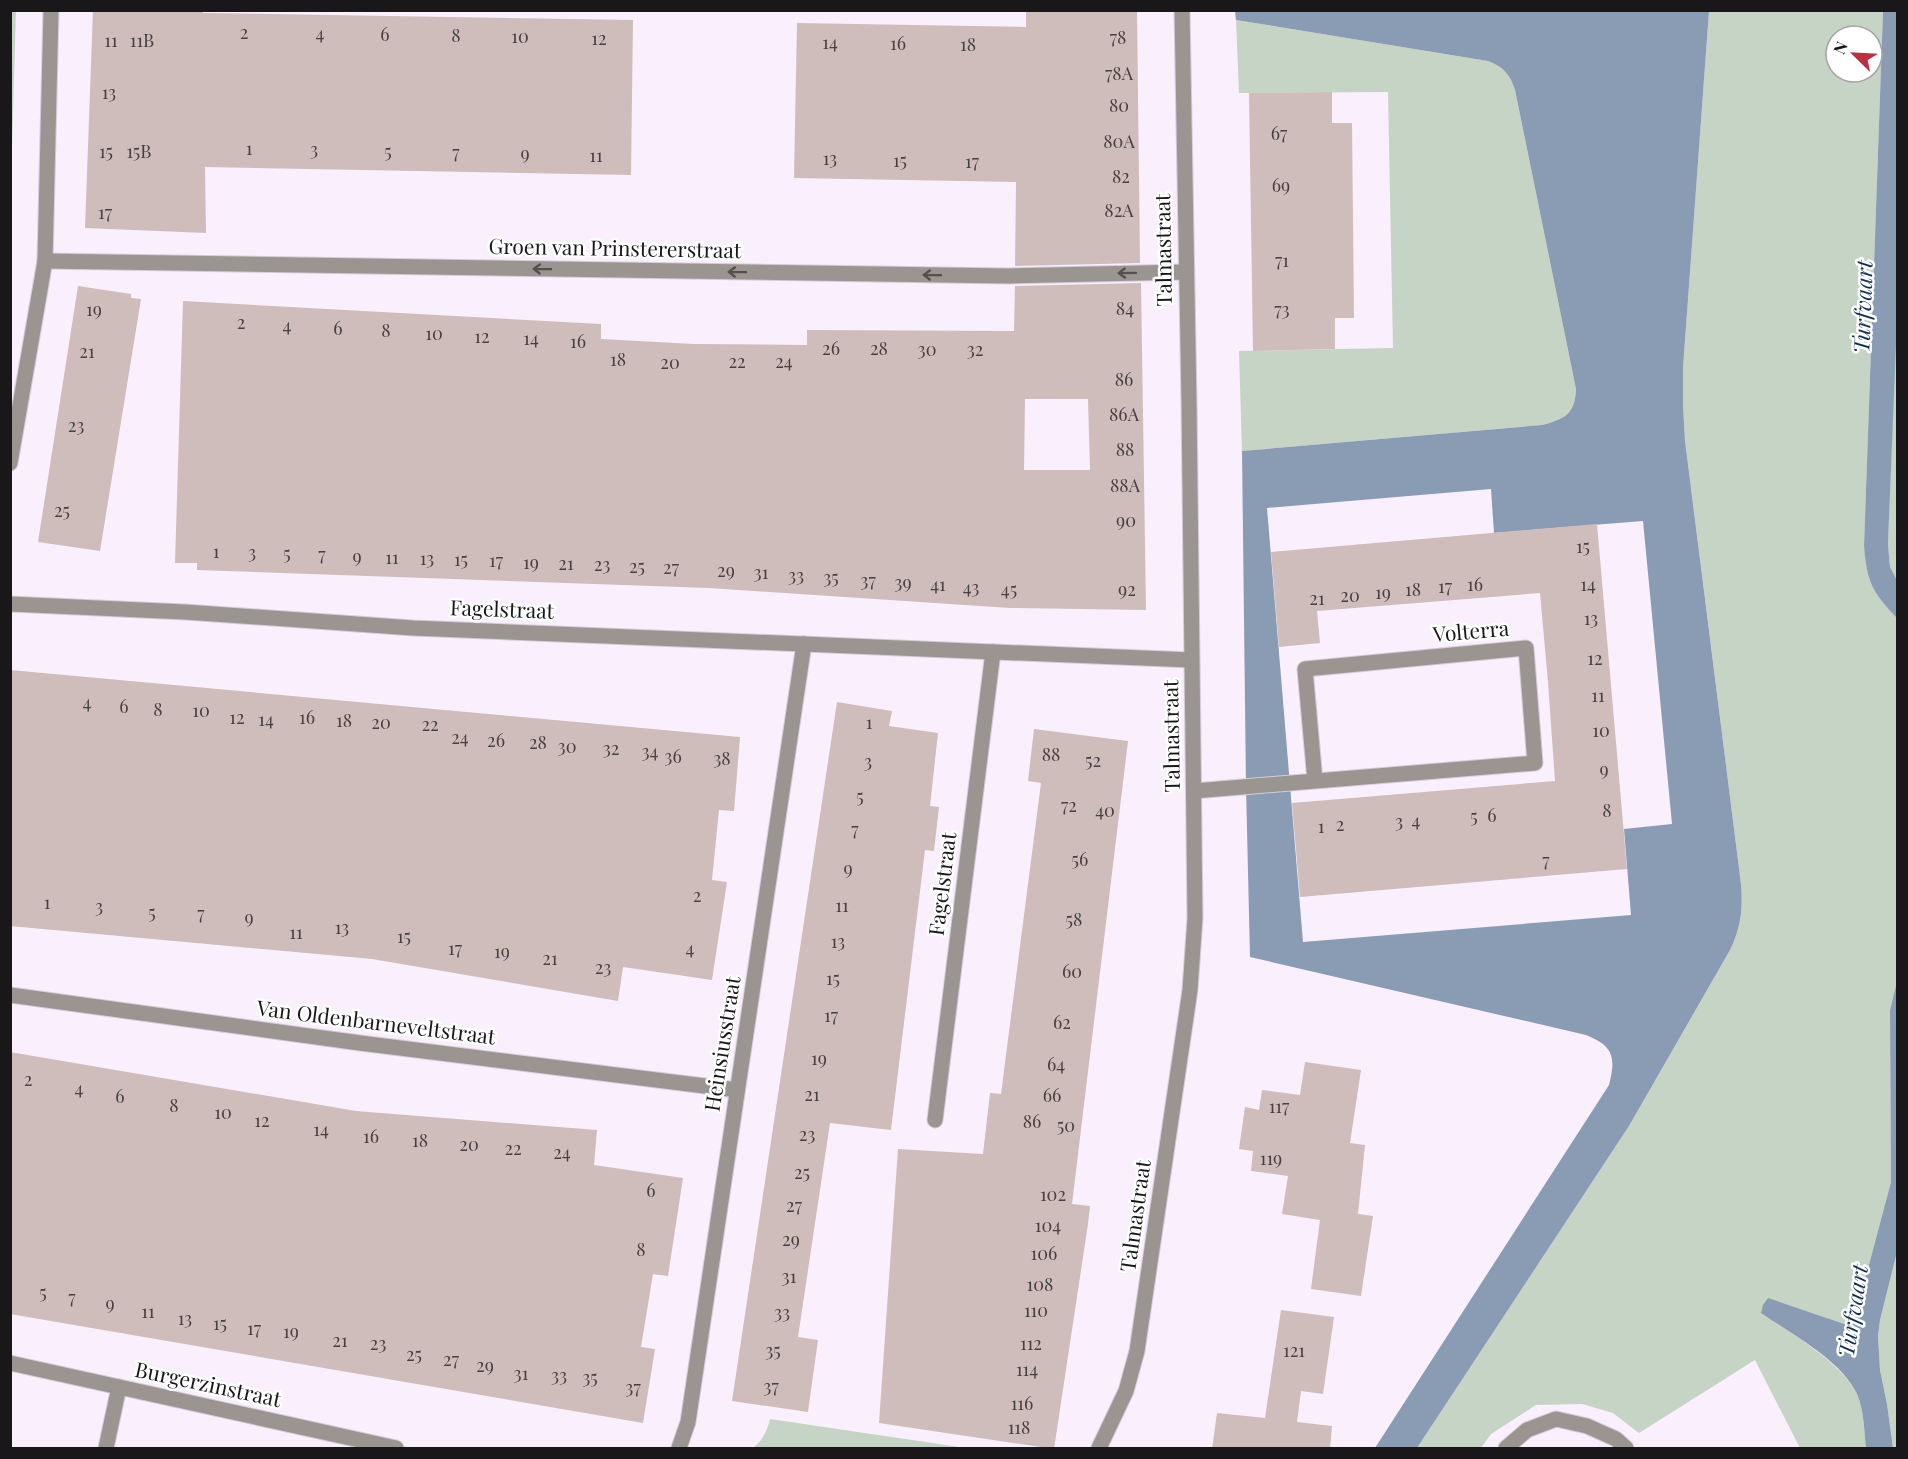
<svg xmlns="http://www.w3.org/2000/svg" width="1908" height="1459" viewBox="0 0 1908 1459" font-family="'Playfair Display',serif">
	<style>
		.green { fill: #c5d4c4; fill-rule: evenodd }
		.water { fill: #899cb4; fill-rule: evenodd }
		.building { fill: #cfbdbb; fill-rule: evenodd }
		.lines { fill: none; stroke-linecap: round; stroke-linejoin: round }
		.street-casing { stroke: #d5ccd9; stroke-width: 17 }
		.street { stroke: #9a9590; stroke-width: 15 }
		.oneway { stroke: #545050 }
		.labels { text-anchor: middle; stroke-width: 5; stroke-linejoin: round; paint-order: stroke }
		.number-label { font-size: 18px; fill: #474043 }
		.street-label { font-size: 21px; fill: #1a171b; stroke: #fff }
		.water-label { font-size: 22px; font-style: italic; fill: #112e51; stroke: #fff }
	</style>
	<rect width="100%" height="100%" fill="#f9effd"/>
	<!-- green -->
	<g class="green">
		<polygon points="16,10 11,183 10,11"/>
		<path d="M 1709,11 L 1883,11 L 1864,546 C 1868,583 1871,591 1898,618 L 1898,982 L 1890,1010 L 1891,1182 L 1862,1291 L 1848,1322 L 1843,1324 L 1761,1313 C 1790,1333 1841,1362 1857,1394 C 1864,1410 1864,1430 1866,1448 L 1800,1448 L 1755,1360 L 1639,1433 L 1613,1413 L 1582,1404 L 1536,1405 L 1491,1434 L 1481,1448 L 1417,1448 L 1629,1126 L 1730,950 C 1741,928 1743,908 1741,884 L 1685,441 L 1683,404 L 1683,368 ZM 1836,36 L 1872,36 L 1872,72 L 1836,72 Z"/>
		<path d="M 1236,20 L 1488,61 C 1503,67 1510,74 1515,90 L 1576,389 C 1575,414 1565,419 1542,425 L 1242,451 L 1239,351 L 1393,348 L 1388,92 L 1239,93 Z"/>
		<polygon points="1897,294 1897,580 1890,567 1888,544"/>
		<polygon points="1897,1252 1897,1448 1893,1448 1887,1404 1880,1370 1878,1336 1880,1320"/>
		<path d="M 770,1419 L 966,1448 L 753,1448 C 763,1440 767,1431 770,1419 Z"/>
	</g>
	<!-- water -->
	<g class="water">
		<path d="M 1235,11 L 1709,11 L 1683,368 L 1683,404 L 1685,441 L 1741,884 C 1743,908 1741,928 1730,950 L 1629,1126 L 1417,1448 L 1375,1448 L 1609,1085 C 1616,1058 1614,1046 1586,1035 L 1250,957 L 1246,787 L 1242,451 L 1542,425 C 1565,419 1575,414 1576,389 L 1515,90 C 1510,74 1503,67 1488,61 L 1236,20 ZM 1491,489 L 1494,533 L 1643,521 L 1672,824 L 1624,829 L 1631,915 L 1303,942 L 1267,508 Z"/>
		<path d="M 1883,11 L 1898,11 L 1898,294 L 1888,544 L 1890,567 L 1897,580 L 1897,618 C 1872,592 1867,582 1864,546 Z"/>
		<path d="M 1897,982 L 1897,1252 L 1880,1320 L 1878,1336 L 1880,1370 L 1887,1404 L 1893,1448 L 1866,1448 C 1864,1430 1864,1410 1857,1394 C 1841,1360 1791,1334 1761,1313 L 1763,1305 L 1768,1298 L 1844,1324 L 1848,1322 L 1851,1317 L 1862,1291 L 1891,1182 L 1890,1010 Z"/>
	</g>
	<!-- building -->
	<g class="building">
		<polygon points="93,10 203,10 203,13 633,20 631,175 205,167 206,233 85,228"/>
		<polygon points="1026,10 1137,10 1140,263 1015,266 1016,182 794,178 797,23 1026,27"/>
		<polygon points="1332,92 1332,123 1352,123 1354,318 1335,318 1335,349 1253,351 1249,93"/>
		<path d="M 1141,283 L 1146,610 L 1010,608 L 709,588 L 197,570 L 197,563 L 175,563 L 183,301 L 601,324 L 601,339 L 694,344 L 807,345 L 807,330 L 1014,331 L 1015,286 ZM 1025,399 L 1088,399 L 1090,470 L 1024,470 Z"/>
		<polygon points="78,286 131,294 131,298 141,299 100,551 38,542"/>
		<polygon points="1597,524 1627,869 1300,897 1292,803 1555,781 1548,682 1540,593 1317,611 1320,643 1279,647 1271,552"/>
		<polygon points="10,670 740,737 734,811 719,810 712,880 727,882 712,980 623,967 618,1001 372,959 10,926"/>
		<polygon points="837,702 892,711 889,726 938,733 930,806 939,807 934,851 925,850 891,1130 830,1123 798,1337 818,1340 808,1412 732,1401"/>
		<polygon points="1034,729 1128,741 1072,1204 1090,1206 1088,1224 1054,1449 879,1423 898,1149 983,1154 990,1093 1001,1094 1041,783 1028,781"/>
		<polygon points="10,1052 356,1111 597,1130 594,1165 683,1178 668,1276 653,1274 641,1347 655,1349 643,1423 10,1314"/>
		<polygon points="1305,1062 1361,1070 1350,1143 1365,1145 1358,1214 1373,1216 1361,1296 1311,1289 1320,1220 1282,1214 1288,1176 1251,1171 1253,1151 1239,1149 1245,1107 1259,1110 1262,1090 1300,1095"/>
		<polygon points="1281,1310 1334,1317 1323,1394 1301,1391 1297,1422 1332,1426 1330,1449 1212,1449 1217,1413 1265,1418"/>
	</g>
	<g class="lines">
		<defs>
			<g id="street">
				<polyline points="45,261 1008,276 1185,272"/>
				<polyline points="10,463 45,261 51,10"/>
				<polyline points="10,604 185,612 413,628 1191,660"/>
				<polyline points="1194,791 1535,763 1526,648 1305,669 1315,781"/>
				<polyline points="10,995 360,1043 737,1090"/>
				<polyline points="935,1120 993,652"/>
				<polyline points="10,1363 396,1448"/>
				<polyline points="106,1448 119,1387"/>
				<polyline points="679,1448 688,1422 804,644"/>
				<polyline points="1099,1448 1126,1391 1137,1351 1190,990 1195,918 1189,402 1182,10"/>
				<polyline points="1506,1448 1527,1430 1556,1419 1587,1426 1616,1439 1626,1448"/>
			</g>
		</defs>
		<!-- street casing -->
		<use href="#street" class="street-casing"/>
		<!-- street -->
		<use href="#street" class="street"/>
	</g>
	<!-- one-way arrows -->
	<defs><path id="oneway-shaft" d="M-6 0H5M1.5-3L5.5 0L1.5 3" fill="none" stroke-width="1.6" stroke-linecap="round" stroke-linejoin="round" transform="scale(1.5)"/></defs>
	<g class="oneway">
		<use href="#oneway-shaft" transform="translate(542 269) rotate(-179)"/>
		<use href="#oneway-shaft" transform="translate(737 272) rotate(-179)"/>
		<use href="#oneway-shaft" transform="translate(1127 273) rotate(179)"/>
		<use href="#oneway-shaft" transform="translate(932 275) rotate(-179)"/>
	</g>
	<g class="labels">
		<!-- number labels -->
		<g class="number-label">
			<text x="244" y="39">2</text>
			<text x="320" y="40">4</text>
			<text x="385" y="41">6</text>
			<text x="456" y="42">8</text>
			<text x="520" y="43">10</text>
			<text x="1118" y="44">78</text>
			<text x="599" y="45">12</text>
			<text x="111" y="47">11</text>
			<text x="142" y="47">11B</text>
			<text x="830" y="49">14</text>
			<text x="898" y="50">16</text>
			<text x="968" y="51">18</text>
			<text x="1119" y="80">78A</text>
			<text x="109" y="99">13</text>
			<text x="1119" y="112">80</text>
			<text x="1279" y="140">67</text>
			<text x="1119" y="148">80A</text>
			<text x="249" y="155">1</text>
			<text x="314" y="156">3</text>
			<text x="106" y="158">15</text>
			<text x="139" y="158">15B</text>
			<text x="388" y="158">5</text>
			<text x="456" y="159">7</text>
			<text x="525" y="160">9</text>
			<text x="596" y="162">11</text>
			<text x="830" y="165">13</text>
			<text x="900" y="167">15</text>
			<text x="972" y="168">17</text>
			<text x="1121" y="183">82</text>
			<text x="1281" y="192">69</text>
			<text x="1119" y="217">82A</text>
			<text x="105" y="219">17</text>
			<text x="1282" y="267">71</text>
			<text x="1125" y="315">84</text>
			<text x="94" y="316">19</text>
			<text x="1282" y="316">73</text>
			<text x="241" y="329">2</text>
			<text x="287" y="332">4</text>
			<text x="338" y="335">6</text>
			<text x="386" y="337">8</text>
			<text x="434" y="340">10</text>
			<text x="482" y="343">12</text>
			<text x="531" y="345">14</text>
			<text x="578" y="348">16</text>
			<text x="831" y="355">26</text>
			<text x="879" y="355">28</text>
			<text x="927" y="356">30</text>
			<text x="975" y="356">32</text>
			<text x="87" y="358">21</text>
			<text x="618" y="366">18</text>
			<text x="737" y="368">22</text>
			<text x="784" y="368">24</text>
			<text x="670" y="369">20</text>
			<text x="1124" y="386">86</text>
			<text x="1124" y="421">86A</text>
			<text x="76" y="432">23</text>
			<text x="1125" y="456">88</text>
			<text x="1125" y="492">88A</text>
			<text x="62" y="517">25</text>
			<text x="1126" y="527">90</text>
			<text x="1583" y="553">15</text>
			<text x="216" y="558">1</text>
			<text x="252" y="559">3</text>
			<text x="287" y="560">5</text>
			<text x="322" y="561">7</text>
			<text x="357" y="563">9</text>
			<text x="392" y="564">11</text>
			<text x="427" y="565">13</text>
			<text x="461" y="566">15</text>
			<text x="496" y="567">17</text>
			<text x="531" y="569">19</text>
			<text x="566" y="570">21</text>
			<text x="602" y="571">23</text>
			<text x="637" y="573">25</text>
			<text x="671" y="574">27</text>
			<text x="726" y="577">29</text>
			<text x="761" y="579">31</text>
			<text x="796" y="582">33</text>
			<text x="831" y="584">35</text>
			<text x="868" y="587">37</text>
			<text x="903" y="589">39</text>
			<text x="938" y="591">41</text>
			<text x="1475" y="591">16</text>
			<text x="1588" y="591">14</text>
			<text x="1445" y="593">17</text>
			<text x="971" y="594">43</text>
			<text x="1009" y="596">45</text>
			<text x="1127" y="596">92</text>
			<text x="1413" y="596">18</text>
			<text x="1383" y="599">19</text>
			<text x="1350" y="602">20</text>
			<text x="1317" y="605">21</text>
			<text x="1591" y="625">13</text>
			<text x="1595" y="665">12</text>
			<text x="1598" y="702">11</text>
			<text x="87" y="709">4</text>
			<text x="124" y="713">6</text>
			<text x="158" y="716">8</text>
			<text x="201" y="717">10</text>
			<text x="237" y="724">12</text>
			<text x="307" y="724">16</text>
			<text x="266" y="726">14</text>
			<text x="344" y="727">18</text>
			<text x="381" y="729">20</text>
			<text x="869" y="729">1</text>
			<text x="430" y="731">22</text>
			<text x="1601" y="737">10</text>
			<text x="460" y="744">24</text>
			<text x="496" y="747">26</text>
			<text x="538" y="749">28</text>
			<text x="567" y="753">30</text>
			<text x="611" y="755">32</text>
			<text x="650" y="758">34</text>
			<text x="1051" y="761">88</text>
			<text x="673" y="763">36</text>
			<text x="722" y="765">38</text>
			<text x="1093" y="767">52</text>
			<text x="868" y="768">3</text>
			<text x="1604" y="776">9</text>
			<text x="860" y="803">5</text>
			<text x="1069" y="812">72</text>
			<text x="1105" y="817">40</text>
			<text x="1607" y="817">8</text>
			<text x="1492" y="822">6</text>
			<text x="1474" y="823">5</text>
			<text x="1416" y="827">4</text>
			<text x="1399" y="828">3</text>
			<text x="1340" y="831">2</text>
			<text x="1321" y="833">1</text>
			<text x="855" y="836">7</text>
			<text x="1080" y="866">56</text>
			<text x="1546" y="867">7</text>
			<text x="848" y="875">9</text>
			<text x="697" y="902">2</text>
			<text x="47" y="909">1</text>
			<text x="842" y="912">11</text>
			<text x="99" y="913">3</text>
			<text x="152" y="919">5</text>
			<text x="201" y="920">7</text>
			<text x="249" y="924">9</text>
			<text x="1074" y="926">58</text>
			<text x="342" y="934">13</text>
			<text x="296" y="939">11</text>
			<text x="404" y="943">15</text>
			<text x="838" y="948">13</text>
			<text x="455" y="955">17</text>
			<text x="690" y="955">4</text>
			<text x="502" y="958">19</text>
			<text x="550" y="965">21</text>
			<text x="603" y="974">23</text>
			<text x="1072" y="978">60</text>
			<text x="833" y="985">15</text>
			<text x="831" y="1022">17</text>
			<text x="1062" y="1029">62</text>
			<text x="819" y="1065">19</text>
			<text x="1056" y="1071">64</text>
			<text x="28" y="1086">2</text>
			<text x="79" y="1095">4</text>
			<text x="812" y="1101">21</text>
			<text x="1052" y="1102">66</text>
			<text x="120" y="1103">6</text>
			<text x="174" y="1112">8</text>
			<text x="1279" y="1113">117</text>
			<text x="223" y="1119">10</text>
			<text x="262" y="1127">12</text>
			<text x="1032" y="1128">86</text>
			<text x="1066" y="1132">50</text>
			<text x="321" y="1136">14</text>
			<text x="807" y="1141">23</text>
			<text x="371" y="1143">16</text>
			<text x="420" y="1147">18</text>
			<text x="469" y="1151">20</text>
			<text x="513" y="1155">22</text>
			<text x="562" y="1159">24</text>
			<text x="1271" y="1165">119</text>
			<text x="802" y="1179">25</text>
			<text x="651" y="1197">6</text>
			<text x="1053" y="1201">102</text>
			<text x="794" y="1212">27</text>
			<text x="1048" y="1232">104</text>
			<text x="791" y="1246">29</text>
			<text x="641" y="1256">8</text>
			<text x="1044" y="1260">106</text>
			<text x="789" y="1283">31</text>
			<text x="1040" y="1291">108</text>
			<text x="43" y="1299">5</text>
			<text x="72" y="1304">7</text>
			<text x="110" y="1310">9</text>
			<text x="1036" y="1317">110</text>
			<text x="148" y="1318">11</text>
			<text x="782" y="1319">33</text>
			<text x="185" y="1325">13</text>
			<text x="220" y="1330">15</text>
			<text x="254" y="1335">17</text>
			<text x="291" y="1338">19</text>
			<text x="340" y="1347">21</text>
			<text x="378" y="1350">23</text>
			<text x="1031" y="1350">112</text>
			<text x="773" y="1357">35</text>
			<text x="1294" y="1357">121</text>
			<text x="414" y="1361">25</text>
			<text x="451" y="1366">27</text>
			<text x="485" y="1372">29</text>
			<text x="1027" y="1376">114</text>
			<text x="521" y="1380">31</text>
			<text x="559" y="1382">33</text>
			<text x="590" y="1384">35</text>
			<text x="771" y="1393">37</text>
			<text x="633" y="1394">37</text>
			<text x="1022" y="1410">116</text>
			<text x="1019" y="1434">118</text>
		</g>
		<!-- street labels -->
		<g class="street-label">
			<text transform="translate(615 249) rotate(1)" y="7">Groen van Prinstererstraat</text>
			<text transform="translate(1164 250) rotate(-91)" y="7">Talmastraat</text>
			<text transform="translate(502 610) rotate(2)" y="7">Fagelstraat</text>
			<text transform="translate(1471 632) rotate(-5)" y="7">Volterra</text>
			<text transform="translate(1172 736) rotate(-91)" y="7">Talmastraat</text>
			<text transform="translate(943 884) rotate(-83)" y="7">Fagelstraat</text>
			<text transform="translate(376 1023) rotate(7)" y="7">Van Oldenbarneveltstraat</text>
			<text transform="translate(723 1044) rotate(-81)" y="7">Heinsiusstraat</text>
			<text transform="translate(1136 1216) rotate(-82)" y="7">Talmastraat</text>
			<text transform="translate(208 1385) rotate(12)" y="7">Burgerzinstraat</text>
		</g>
		<!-- water labels -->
		<g class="water-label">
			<text transform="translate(1863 307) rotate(-88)" y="8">Turfvaart</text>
			<text transform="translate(1853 1311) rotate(-81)" y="8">Turfvaart</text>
		</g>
	</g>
	<!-- border -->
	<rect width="1908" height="1459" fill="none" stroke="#1a171b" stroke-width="24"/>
	<!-- north arrow -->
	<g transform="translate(1854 54) rotate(294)"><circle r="28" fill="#ffffff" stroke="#a3a2a4" stroke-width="1.5"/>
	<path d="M0-4.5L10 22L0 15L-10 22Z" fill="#be2d41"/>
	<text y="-9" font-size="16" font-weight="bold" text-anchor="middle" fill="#1a171b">N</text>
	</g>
</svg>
